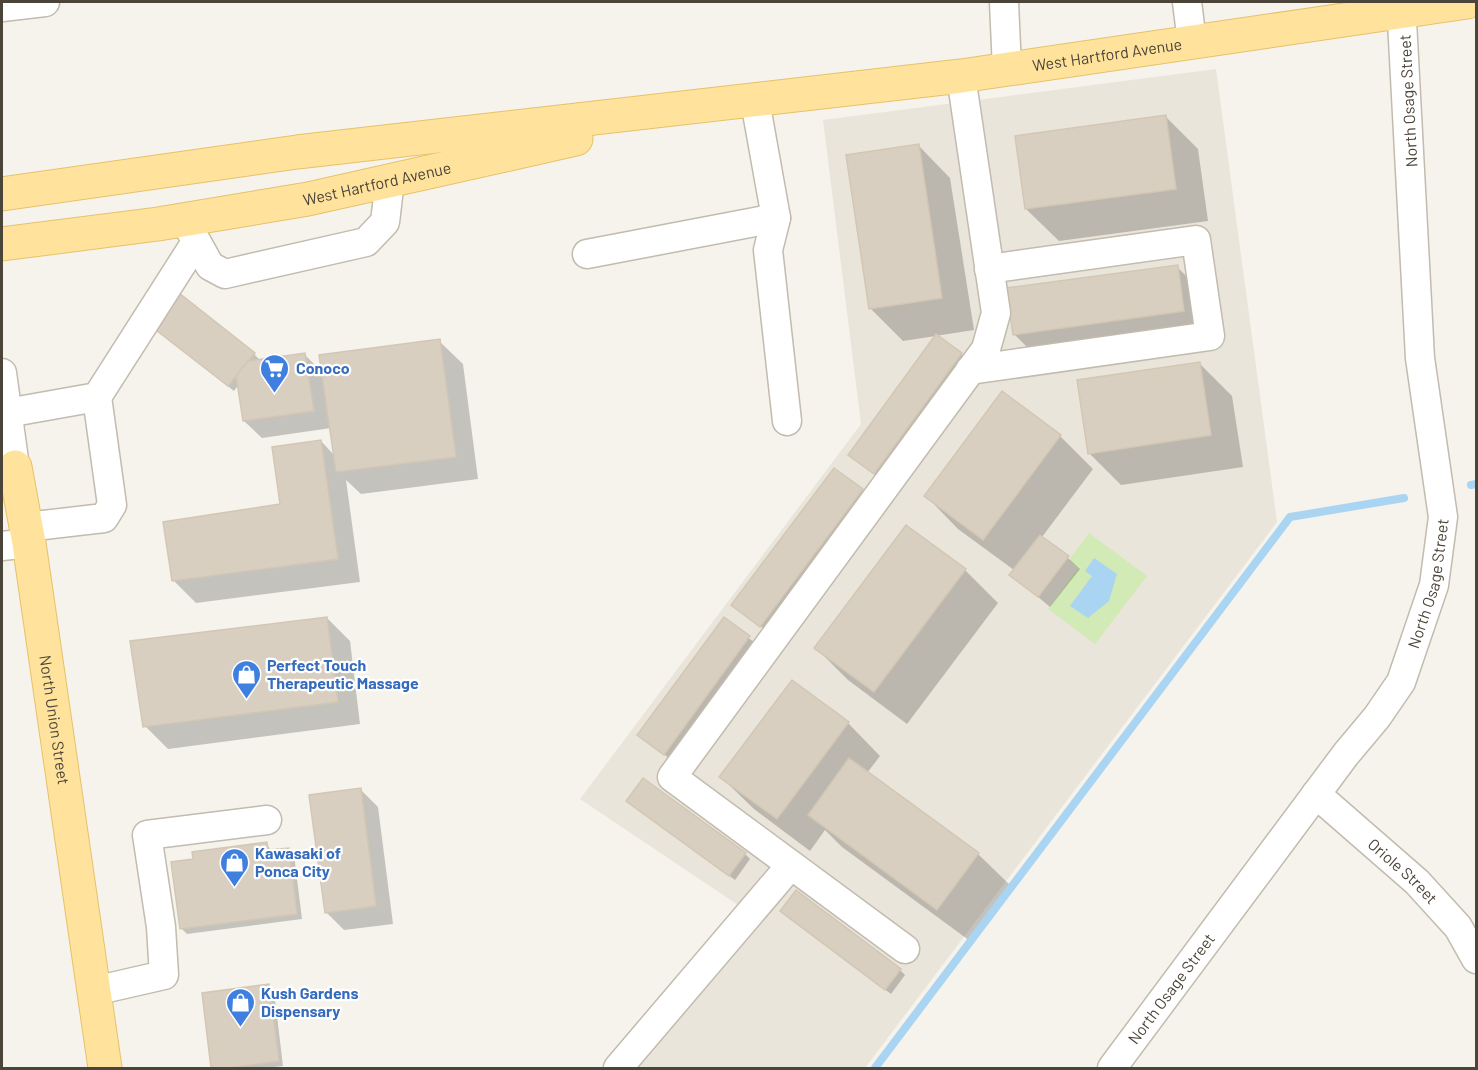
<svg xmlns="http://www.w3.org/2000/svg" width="1478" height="1070" viewBox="0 0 1478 1070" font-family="Barlow,sans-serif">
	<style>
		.residential { fill: #eae5da }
		.green { fill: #d2eab5 }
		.water { fill: #a9d4f2 }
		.shadow { fill: #0003 }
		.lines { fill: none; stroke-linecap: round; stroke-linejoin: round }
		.stream { stroke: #a9d4f2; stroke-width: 8 }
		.building { fill: #d8cfc1; stroke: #d3c7b4; stroke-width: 1.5 }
		.minor-casing { stroke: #c2bbae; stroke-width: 31 }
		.major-casing { stroke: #e6c16a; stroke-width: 35 }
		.minor { stroke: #fff; stroke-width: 28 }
		.major { stroke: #ffe39c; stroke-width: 33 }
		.labels { text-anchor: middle; stroke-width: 4.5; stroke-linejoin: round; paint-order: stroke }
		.street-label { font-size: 16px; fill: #4b4439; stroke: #fff }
		.shop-label { font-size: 16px; font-weight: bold; fill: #366cbe; stroke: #fff; text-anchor: start }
	</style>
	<rect width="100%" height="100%" fill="#f6f3ec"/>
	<!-- residential -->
	<polygon class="residential" points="1216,69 1277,522 865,1068 602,1068 741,907 580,799 861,424 823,120"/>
	<!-- green -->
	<polygon class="green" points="1089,533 1147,576 1095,644 1048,609 1078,568 1069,560"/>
	<!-- water -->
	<polygon class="water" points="1094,558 1117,574 1109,601 1088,618 1070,606 1092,576 1085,571"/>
	<!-- shadow -->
	<g class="shadow">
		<polygon points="1166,117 1198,149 1208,221 1059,241 1026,209"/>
		<polygon points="918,145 950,178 974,330 903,341 871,309 848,156"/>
		<polygon points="1177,267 1210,299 1216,343 1046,366 1014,334"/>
		<polygon points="154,328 254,354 259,359 257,361 305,355 323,373 439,341 463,364 478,479 361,494 346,480 360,582 196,603 173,580 281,506 321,441 335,456 331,428 262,438 244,421 239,384 234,391"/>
		<polygon points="961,354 966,360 880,478 850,455"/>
		<polygon points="1200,364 1232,396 1243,467 1121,485 1089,453"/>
		<polygon points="1002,393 1060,436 1093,469 1042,537 1068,558 1080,569 1050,607 1011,574 1014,570 958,529 926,496"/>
		<polygon points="862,490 867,495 767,631 739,610"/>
		<polygon points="907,527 965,570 998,603 907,724 848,680 816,648"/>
		<polygon points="327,618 350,641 360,724 168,749 145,726"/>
		<polygon points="724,619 755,643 670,759 639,735"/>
		<polygon points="848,723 880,756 867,773 978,854 1011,886 970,941 842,847 825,830 810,851 754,809 721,777"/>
		<polygon points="360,789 378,807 393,924 344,930 326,912"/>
		<polygon points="634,806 745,854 750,859 735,880"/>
		<polygon points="266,844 272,851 288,849 294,855 302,919 187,934 181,928 194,861"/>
		<polygon points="787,916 900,970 905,975 891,994"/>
		<polygon points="268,985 274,991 283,1066 266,1068 212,1068 203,995"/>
	</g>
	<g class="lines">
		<!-- stream -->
		<g class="stream">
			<polyline points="1471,485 1476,484"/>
			<polyline points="875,1068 1290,517 1404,498"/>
		</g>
	</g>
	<!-- building -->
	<g class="building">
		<polygon points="1166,115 1176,189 1025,209 1015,136"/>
		<polygon points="919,144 942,298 869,309 846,155"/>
		<polygon points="1178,265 1184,311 1013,335 1006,288"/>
		<polygon points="174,289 255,353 228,386 147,323"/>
		<polygon points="936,334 962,353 874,474 848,455"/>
		<polygon points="440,339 456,457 336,472 319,355"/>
		<polygon points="305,353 314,411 243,421 236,376 248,361"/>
		<polygon points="1200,362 1211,435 1088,454 1077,380"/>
		<polygon points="1002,391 1061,435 983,540 924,496"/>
		<polygon points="321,440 338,559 172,581 163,522 280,504 272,447"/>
		<polygon points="834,468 863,489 760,627 731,605"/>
		<polygon points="906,525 966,569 874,692 814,648"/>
		<polygon points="1040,535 1069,556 1038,597 1009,575"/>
		<polygon points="327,617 338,702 143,727 130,641"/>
		<polygon points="724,617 750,636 664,755 637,735"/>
		<polygon points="792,680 849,722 777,819 719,777"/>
		<polygon points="849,758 979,853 937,910 808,815"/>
		<polygon points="643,778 746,853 729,876 626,801"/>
		<polygon points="361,788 376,906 325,913 309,795"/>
		<polygon points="267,842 268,850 289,848 297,914 180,929 171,862 193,859 192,852"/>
		<polygon points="796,890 901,969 885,990 780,911"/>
		<polygon points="269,984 279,1061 228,1068 211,1068 202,993"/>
	</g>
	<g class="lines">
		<defs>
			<g id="minor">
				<polyline points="1004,2 1007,69"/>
				<polyline points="1187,2 1192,42"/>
				<polyline points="2,7 45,2"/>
				<polyline points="755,101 776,218 768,250 787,421"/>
				<polyline points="184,219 210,266 225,274 366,242 385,222 390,180"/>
				<polyline points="587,254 776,218"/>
				<polyline points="970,370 1210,336 1196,240 989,269"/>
				<polyline points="2,373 15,467"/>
				<polyline points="7,413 97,397 196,242"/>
				<polyline points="26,527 104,518 112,505 97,397"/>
				<polyline points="2,546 29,543"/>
				<path id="s1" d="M 1316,794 L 1417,882 L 1458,927 L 1476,959"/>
				<polyline points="905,949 672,777 986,349 996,313 961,76"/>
				<polyline points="94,991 164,975 161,927 147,835 267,820"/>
				<polyline points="618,1068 791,865"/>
				<path id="s2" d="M 1112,1068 L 1346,754 L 1377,717 L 1401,682 L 1434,585 L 1443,517 L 1420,358 L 1401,2"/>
			</g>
			<g id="major">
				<path id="s3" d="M 2,194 L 297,152 L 961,76 L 1467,2"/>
				<path id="s4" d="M 2,244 L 158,224 L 308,199 L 576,139"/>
				<path id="s5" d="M 15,467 L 29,543 L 105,1068"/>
			</g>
		</defs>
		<!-- minor casing -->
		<use href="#minor" class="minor-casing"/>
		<!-- major casing -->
		<use href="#major" class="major-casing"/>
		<!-- minor -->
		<use href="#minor" class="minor"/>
		<!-- major -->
		<use href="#major" class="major"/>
	</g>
	<!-- icons -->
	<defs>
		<symbol id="supermarket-pin" viewBox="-11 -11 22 30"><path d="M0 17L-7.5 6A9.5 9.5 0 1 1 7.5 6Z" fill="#3f7fe0" stroke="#fff"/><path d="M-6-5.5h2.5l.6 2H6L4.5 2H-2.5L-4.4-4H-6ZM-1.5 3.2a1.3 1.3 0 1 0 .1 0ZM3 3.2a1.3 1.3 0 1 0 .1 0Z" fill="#fff"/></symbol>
		<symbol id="shop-pin" viewBox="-11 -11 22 30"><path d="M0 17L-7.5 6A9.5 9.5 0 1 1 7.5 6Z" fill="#3f7fe0" stroke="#fff"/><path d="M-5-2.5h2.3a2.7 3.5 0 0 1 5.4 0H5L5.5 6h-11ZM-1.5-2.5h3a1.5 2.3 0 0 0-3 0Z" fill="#fff"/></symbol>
	</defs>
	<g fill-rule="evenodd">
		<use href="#supermarket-pin" x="258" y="352" width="33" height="45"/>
		<use href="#shop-pin" x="230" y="658" width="33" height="45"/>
		<use href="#shop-pin" x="218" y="846" width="33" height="45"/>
		<use href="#shop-pin" x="224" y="986" width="33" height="45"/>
	</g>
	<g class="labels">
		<!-- street labels -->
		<g class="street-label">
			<text dy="6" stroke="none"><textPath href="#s3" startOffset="1114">West Hartford Avenue</textPath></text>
			<text transform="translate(1408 101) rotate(-93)" y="6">North Osage Street</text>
			<text dy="6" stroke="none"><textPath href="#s4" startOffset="380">West Hartford Avenue</textPath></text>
			<text dy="6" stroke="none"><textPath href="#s2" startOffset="585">North Osage Street</textPath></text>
			<text dy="6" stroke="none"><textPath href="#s5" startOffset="256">North Union Street</textPath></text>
			<text dy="6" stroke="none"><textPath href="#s1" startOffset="116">Oriole Street</textPath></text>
			<text dy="6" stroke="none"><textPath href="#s2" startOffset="99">North Osage Street</textPath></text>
		</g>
		<!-- shop labels -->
		<g class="shop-label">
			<text x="296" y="374">Conoco</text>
			<text x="267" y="671">Perfect Touch<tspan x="267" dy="18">Therapeutic Massage</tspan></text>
			<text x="255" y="859">Kawasaki of<tspan x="255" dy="18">Ponca City</tspan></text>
			<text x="261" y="999">Kush Gardens<tspan x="261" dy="18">Dispensary</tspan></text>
		</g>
	</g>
	<!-- border -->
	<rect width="1478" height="1070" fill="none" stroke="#4b4439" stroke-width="6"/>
</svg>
